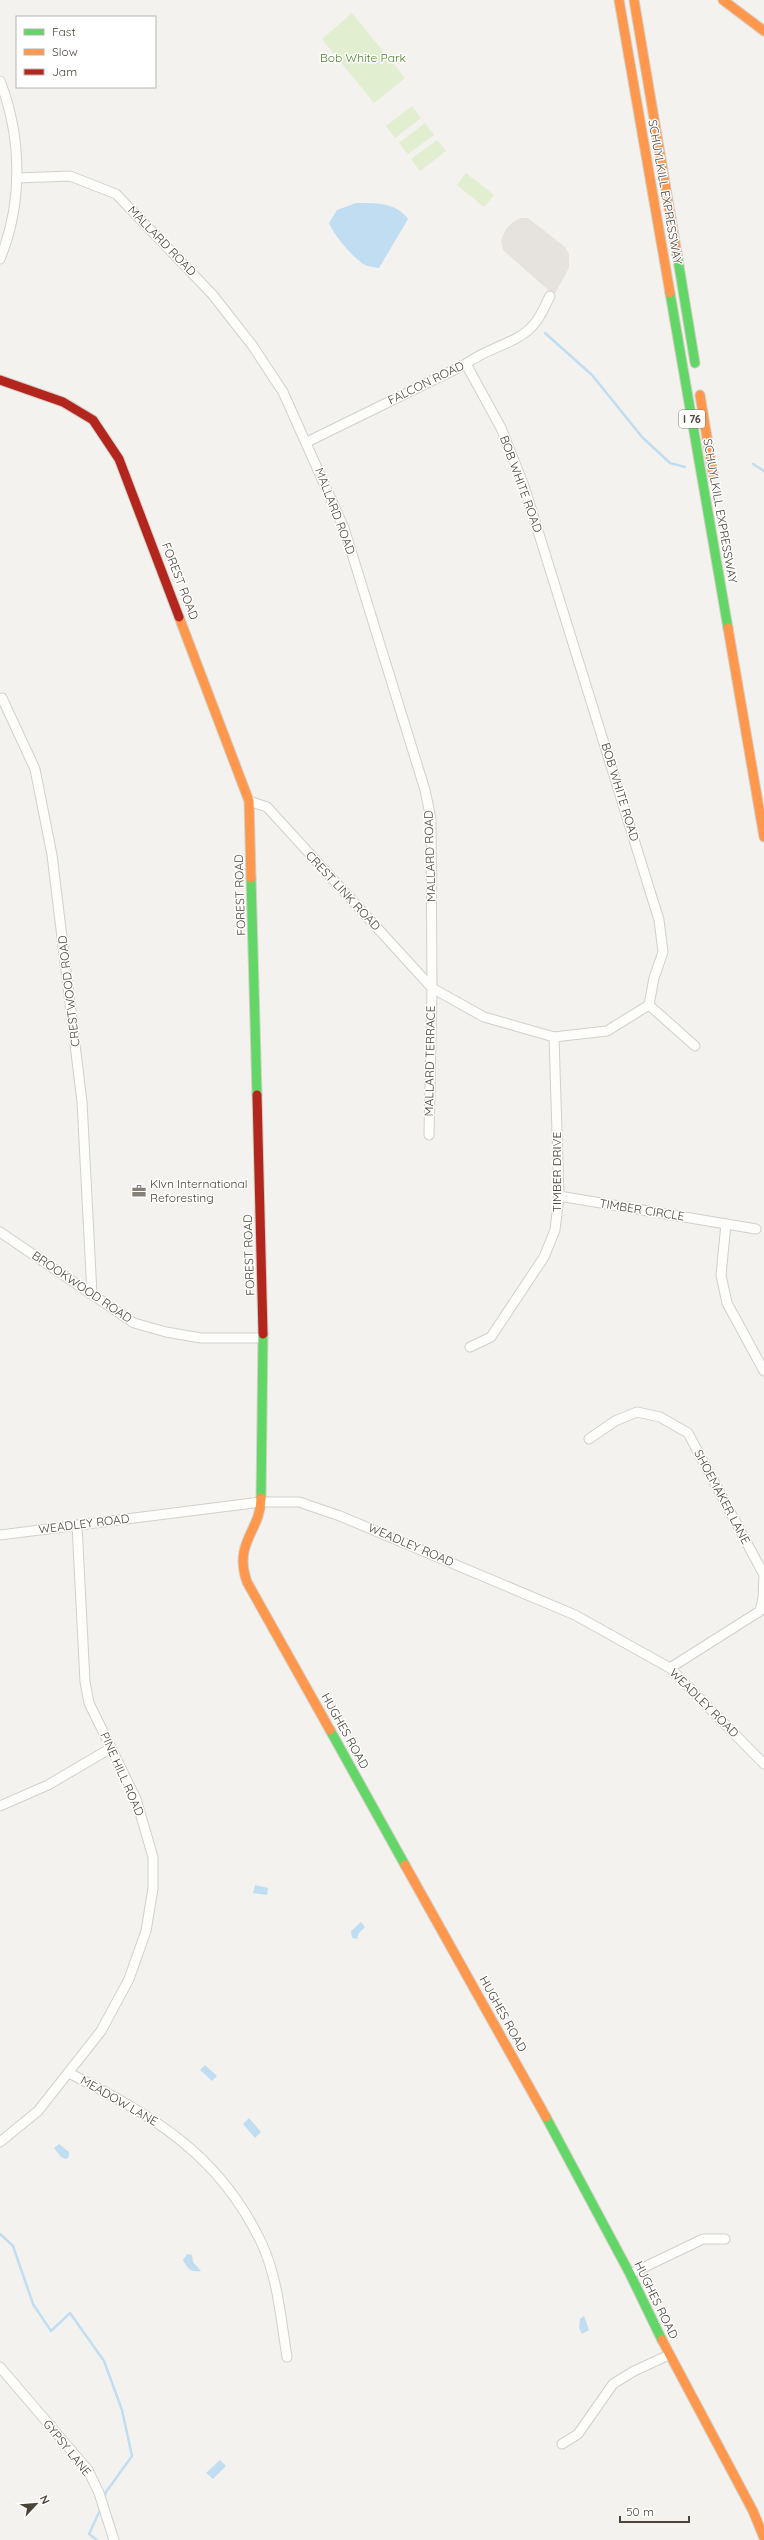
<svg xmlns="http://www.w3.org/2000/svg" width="764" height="2540" viewBox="0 0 764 2540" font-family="Quicksand,sans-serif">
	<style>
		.green { fill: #e1eecf }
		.parking { fill: #e6e3df }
		.water { fill: #c0ddf1 }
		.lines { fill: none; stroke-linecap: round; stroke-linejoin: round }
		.stream { stroke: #c0ddf1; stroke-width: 2.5 }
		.street-casing { stroke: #d2d0cb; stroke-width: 11 }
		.fast-casing { stroke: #d3cfc5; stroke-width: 11 }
		.slow-casing { stroke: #d3cfc5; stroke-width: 11 }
		.jam-casing { stroke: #d3cfc5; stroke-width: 11 }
		.street { stroke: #fdfdfc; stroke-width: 9 }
		.fast { stroke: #63d668; stroke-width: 9 }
		.slow { stroke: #ff974d; stroke-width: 9 }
		.jam { stroke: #b3261e; stroke-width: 9 }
		.labels { text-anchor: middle; stroke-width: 3; stroke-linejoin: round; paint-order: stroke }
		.shield { fill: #fff; stroke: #817c74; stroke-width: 1 }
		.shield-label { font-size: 11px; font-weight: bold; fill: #4b4439 }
		.park-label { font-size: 12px; fill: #4a7f2a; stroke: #fff }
		.street-label { font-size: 12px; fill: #4b4439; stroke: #fff }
		.poi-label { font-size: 12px; fill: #4b4439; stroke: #fff; text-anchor: start }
	</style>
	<rect width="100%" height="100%" fill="#f4f2ee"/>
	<!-- green -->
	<g class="green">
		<polygon points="352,13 405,78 374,103 322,39"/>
		<polygon points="412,106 421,118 395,138 386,126"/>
		<polygon points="425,123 434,135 408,154 399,143"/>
		<polygon points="437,140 446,151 420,171 411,159"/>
		<polygon points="466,173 494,195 484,207 457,185"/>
	</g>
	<!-- parking -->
	<polygon class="parking" points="520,218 528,218 565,247 569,254 569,268 554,295 503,250 501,240 506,229 513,222"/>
	<!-- water -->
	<g class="water">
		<path d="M 356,203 C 375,203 396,202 408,219 L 379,268 C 375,267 370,267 367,266 C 354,260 334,235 329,223 L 337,210 Z"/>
		<polygon points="255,1885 268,1888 267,1895 253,1893"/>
		<polygon points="361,1922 365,1927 359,1933 357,1939 352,1938 351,1931"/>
		<polygon points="205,2065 217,2076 212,2081 200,2070"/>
		<polygon points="249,2118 261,2132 255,2138 243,2124"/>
		<polygon points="59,2144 69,2152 69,2157 66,2159 61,2157 54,2148"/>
		<path d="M 187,2254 L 192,2255 L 193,2262 L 201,2271 C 191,2272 188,2270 183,2260 Z"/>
		<polygon points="584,2316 589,2330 582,2334 579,2328 580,2319"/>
		<polygon points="220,2460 226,2466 213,2479 206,2473"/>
	</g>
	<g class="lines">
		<!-- stream -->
		<g class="stream">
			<polyline points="545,333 592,375 642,437 670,463 685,467"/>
			<polyline points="753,464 764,471"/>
			<polyline points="0,2234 13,2246 33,2304 51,2331 70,2313 104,2361 122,2410 132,2456 106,2492 104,2499"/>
			<polyline points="97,2540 89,2534 101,2508"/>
		</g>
		<defs>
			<g id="street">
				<path d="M 0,81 C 22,137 23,203 0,259"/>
				<polyline points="17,178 70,176 116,194 212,294 252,345 283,392 344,528 425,790 431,819 432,988 429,1135"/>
				<path d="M 307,442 L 466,364 C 487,347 519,344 535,323 C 542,315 545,305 550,296"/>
				<polyline points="2,698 35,769 52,855 82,1102 92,1294"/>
				<polyline points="249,801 267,807 432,988 484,1017 554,1037 607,1031 649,1005 654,978 663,952 659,920 524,486 501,428 466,364"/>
				<polyline points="649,1005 695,1046"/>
				<polyline points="559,1196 756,1229"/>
				<polyline points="726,1224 721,1275 727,1303 764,1371"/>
				<polyline points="0,1232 134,1323 166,1332 201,1338 263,1338"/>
				<polyline points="470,1347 491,1337 544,1257 555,1230 559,1196 554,1037"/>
				<polyline points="589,1439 615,1421 637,1412 660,1417 688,1433 764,1575 763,1598 760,1611 670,1668"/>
				<polyline points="0,1535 261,1502 299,1502 340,1516 575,1615 670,1668 764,1764"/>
				<polyline points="0,1806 48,1785 111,1748"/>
				<path d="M 69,2073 C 154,2117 219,2153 262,2244 C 278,2279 281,2320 287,2357"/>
				<polyline points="0,2142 38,2111 101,2031 129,1979 146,1931 153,1888 153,1857 136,1799 89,1703 85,1682 77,1525"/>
				<polyline points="630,2274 703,2239 725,2239"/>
				<polyline points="0,2367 88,2470 99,2493 114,2540"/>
				<polyline points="562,2444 578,2434 613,2384 634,2371 669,2355"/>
			</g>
			<g id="fast">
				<polyline points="677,254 695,363"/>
				<polyline points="670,293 728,628"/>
				<polyline points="251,878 257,1095"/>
				<polyline points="261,1498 263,1334"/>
				<polyline points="330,1730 405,1865"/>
				<polyline points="546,2117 630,2274 662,2340"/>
			</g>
			<g id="slow">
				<polyline points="619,0 670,293"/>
				<polyline points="634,0 677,254"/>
				<polyline points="723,0 764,31"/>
				<polyline points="700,395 713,474"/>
				<polyline points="179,617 249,801 251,878"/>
				<polyline points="728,628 764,837"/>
				<path d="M 261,1498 C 261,1531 233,1542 247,1582 L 330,1730"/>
				<polyline points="405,1865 546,2117"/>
				<polyline points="662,2340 753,2511 764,2538"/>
			</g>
			<g id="jam">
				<polyline points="0,380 63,402 93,420 119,459 179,617"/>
				<polyline points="257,1095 263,1334"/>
			</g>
		</defs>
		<!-- street casing -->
		<use href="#street" class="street-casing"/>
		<!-- fast casing -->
		<use href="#fast" class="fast-casing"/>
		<!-- slow casing -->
		<use href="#slow" class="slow-casing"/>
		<!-- jam casing -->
		<use href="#jam" class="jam-casing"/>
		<!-- street -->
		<use href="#street" class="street"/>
		<!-- fast -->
		<use href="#fast" class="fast"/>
		<!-- slow -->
		<use href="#slow" class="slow"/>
		<!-- jam -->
		<use href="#jam" class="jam"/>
	</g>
	<!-- icons -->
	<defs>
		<symbol id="office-bare" viewBox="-9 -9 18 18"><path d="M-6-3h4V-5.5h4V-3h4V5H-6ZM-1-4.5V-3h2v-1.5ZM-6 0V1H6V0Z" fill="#868178" stroke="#fff" stroke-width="2.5" paint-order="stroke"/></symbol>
	</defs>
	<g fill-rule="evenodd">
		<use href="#office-bare" x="129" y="1181" width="20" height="20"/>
	</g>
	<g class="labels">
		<!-- shield labels -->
		<rect class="shield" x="679" y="410" width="26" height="18" rx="3"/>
		<g class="shield-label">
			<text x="692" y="423">I 76</text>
		</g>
		<!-- park labels -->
		<g class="park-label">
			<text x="363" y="62">Bob White Park</text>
		</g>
		<!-- street labels -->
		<g class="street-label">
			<text transform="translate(665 192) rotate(80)" y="4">SCHUYLKILL EXPRESSWAY</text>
			<text transform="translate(162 241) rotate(46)" y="4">MALLARD ROAD</text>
			<text transform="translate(426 383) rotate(-26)" y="4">FALCON ROAD</text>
			<text transform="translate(521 484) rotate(70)" y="4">BOB WHITE ROAD</text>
			<text transform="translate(335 511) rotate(69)" y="4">MALLARD ROAD</text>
			<text transform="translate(720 511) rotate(80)" y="4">SCHUYLKILL EXPRESSWAY</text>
			<text transform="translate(180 581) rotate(69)" y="4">FOREST ROAD</text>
			<text transform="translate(620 792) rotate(73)" y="4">BOB WHITE ROAD</text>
			<text transform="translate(430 856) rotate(-92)" y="4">MALLARD ROAD</text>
			<text transform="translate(343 891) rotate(47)" y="4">CREST LINK ROAD</text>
			<text transform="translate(240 895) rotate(-92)" y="4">FOREST ROAD</text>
			<text transform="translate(69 991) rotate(-97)" y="4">CRESTWOOD ROAD</text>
			<text transform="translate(430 1061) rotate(-89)" y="4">MALLARD TERRACE</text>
			<text transform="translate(557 1172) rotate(-90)" y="4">TIMBER DRIVE</text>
			<text transform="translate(642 1210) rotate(9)" y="4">TIMBER CIRCLE</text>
			<text transform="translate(249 1255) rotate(-92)" y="4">FOREST ROAD</text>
			<text transform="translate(82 1287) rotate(34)" y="4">BROOKWOOD ROAD</text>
			<text transform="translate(722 1497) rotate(62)" y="4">SHOEMAKER LANE</text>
			<text transform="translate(84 1524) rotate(-7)" y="4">WEADLEY ROAD</text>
			<text transform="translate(411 1545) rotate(23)" y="4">WEADLEY ROAD</text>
			<text transform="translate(704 1703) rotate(45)" y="4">WEADLEY ROAD</text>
			<text transform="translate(345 1731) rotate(61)" y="4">HUGHES ROAD</text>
			<text transform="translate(122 1774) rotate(66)" y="4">PINE HILL ROAD</text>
			<text transform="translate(503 2014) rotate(61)" y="4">HUGHES ROAD</text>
			<text transform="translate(119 2101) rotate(30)" y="4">MEADOW LANE</text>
			<text transform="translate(656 2300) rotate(64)" y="4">HUGHES ROAD</text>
			<text transform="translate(67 2448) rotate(51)" y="4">GYPSY LANE</text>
		</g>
		<!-- poi labels -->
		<g class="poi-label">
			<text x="150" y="1188">Klvn International<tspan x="150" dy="14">Reforesting</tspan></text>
		</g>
	</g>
	<!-- legend -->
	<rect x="16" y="16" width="140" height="72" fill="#ffffff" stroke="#b7b4b0"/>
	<rect x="24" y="29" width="20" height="6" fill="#63d668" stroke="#b7b4b0"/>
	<text x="52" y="36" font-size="12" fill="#4b4439">Fast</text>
	<rect x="24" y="49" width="20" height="6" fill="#ff974d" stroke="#b7b4b0"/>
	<text x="52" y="56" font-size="12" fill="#4b4439">Slow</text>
	<rect x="24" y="69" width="20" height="6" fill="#b3261e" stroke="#b7b4b0"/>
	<text x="52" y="76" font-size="12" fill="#4b4439">Jam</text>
	<!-- north arrow -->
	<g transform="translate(36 2504) rotate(64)" stroke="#ffffff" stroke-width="3" paint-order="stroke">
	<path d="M0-3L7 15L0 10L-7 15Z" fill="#4b4439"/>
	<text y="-6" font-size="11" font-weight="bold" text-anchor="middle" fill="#4b4439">N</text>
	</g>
	<!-- scale -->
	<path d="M620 2516v6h69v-6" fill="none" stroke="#4b4439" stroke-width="2"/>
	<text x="626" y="2516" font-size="12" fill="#4b4439" stroke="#ffffff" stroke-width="3" paint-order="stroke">50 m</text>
</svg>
